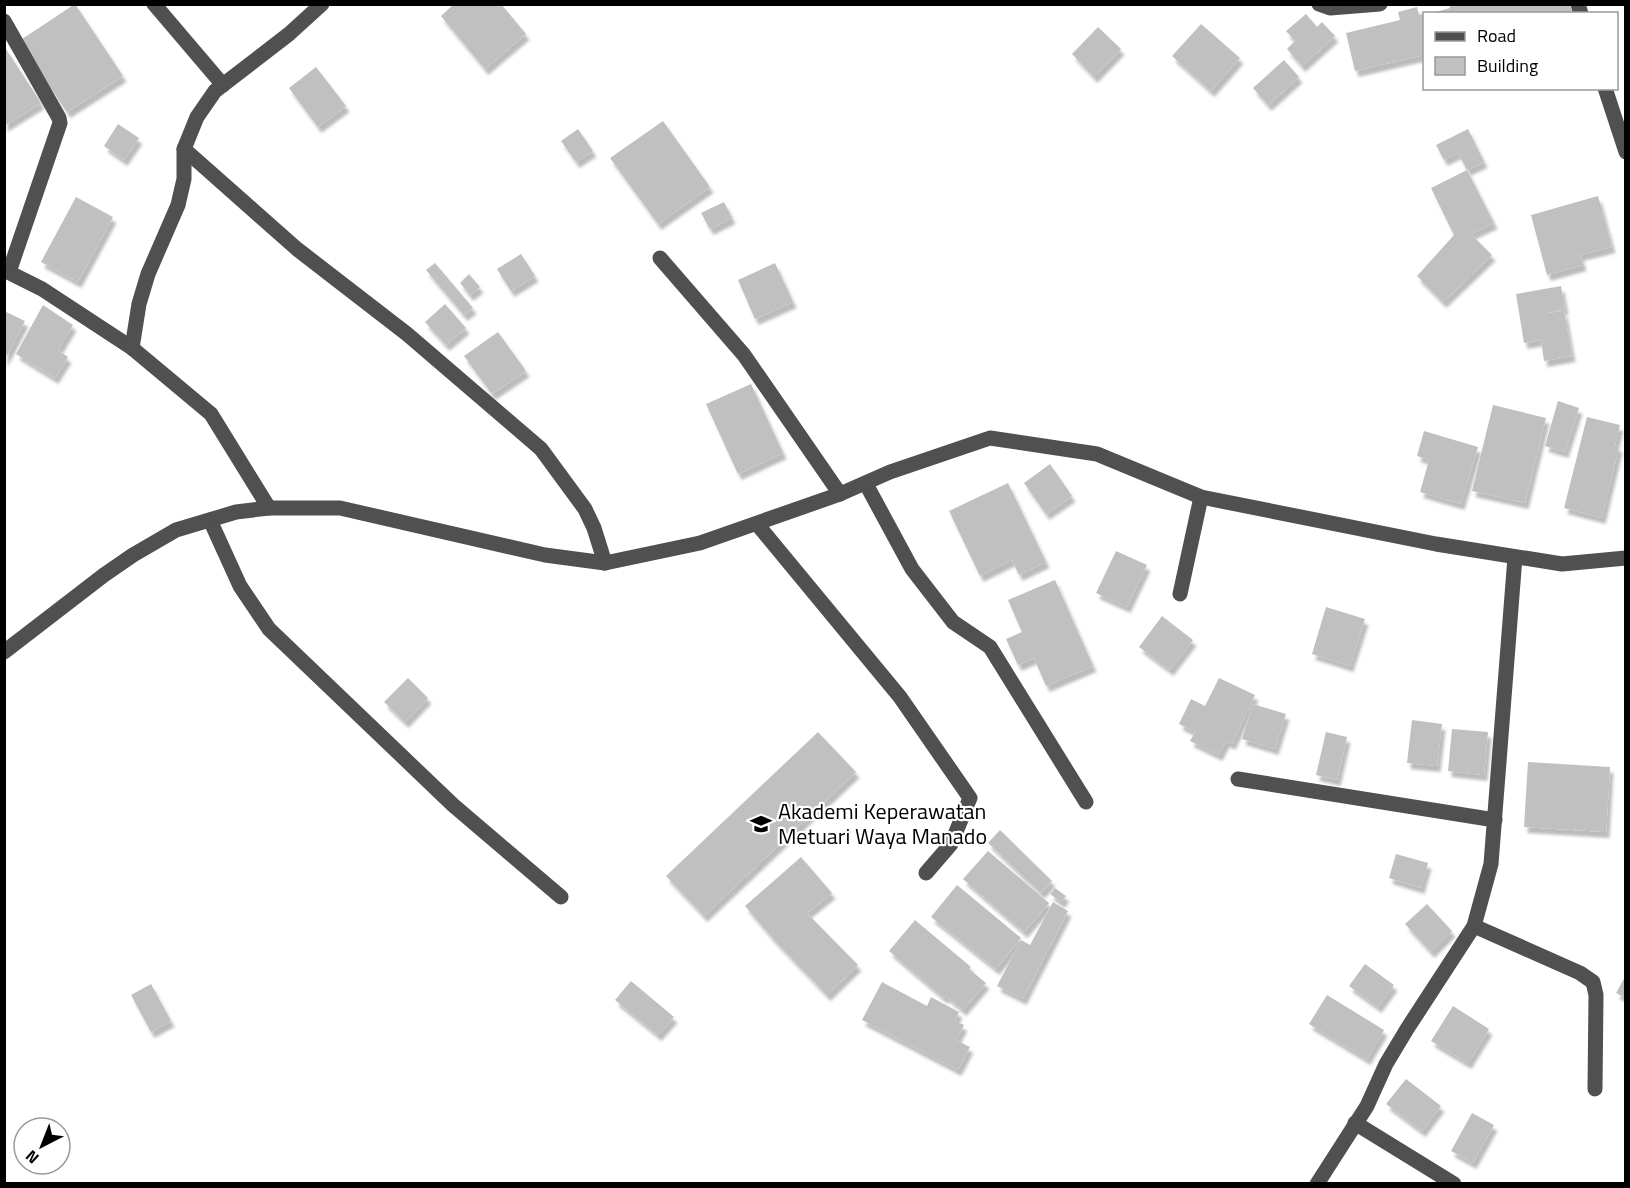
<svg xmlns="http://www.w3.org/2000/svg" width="1630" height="1188" viewBox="0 0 1630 1188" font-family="'Titillium Web',sans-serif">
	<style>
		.building { fill: #c0c0c0; filter: url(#shadow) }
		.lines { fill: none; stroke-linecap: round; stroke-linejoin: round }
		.minor { stroke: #505050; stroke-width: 15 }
		.labels { text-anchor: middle; stroke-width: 4.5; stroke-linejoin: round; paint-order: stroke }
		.poi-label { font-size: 22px; fill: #000; stroke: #fff; text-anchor: start }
	</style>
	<defs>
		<filter id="shadow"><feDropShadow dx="3.5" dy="6" stdDeviation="1.5" flood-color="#0004"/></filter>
	</defs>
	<rect width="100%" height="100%" fill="#fff"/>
	<!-- building -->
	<g class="building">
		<polygon points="75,4 123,76 67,112 19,41"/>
		<polygon points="454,4 501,4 526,34 485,69 441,16"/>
		<polygon points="1449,4 1570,4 1572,13 1429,14 1450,8"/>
		<polygon points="1417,7 1419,15 1424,14 1424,55 1355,71 1346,33 1400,20 1398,12"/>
		<polygon points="1306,14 1317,27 1322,22 1335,36 1302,66 1287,49 1295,41 1286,31"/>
		<polygon points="1201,24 1240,58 1211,91 1172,56"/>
		<polygon points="1098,27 1121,49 1094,77 1072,54"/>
		<polygon points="6,49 41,103 4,126 4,50"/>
		<polygon points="1284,60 1299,77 1268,105 1253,88"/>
		<polygon points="316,67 346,106 318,127 289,88"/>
		<polygon points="663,121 710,187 658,224 610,158"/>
		<polygon points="118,124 139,138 124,160 104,146"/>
		<polygon points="578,129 593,151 576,162 561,141"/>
		<polygon points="1468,129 1484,162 1467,170 1458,153 1444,160 1436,145"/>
		<polygon points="1467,170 1494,223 1471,234 1492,255 1443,302 1417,276 1454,235 1431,188"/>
		<polygon points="1598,196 1612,247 1580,255 1583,265 1547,275 1531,215"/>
		<polygon points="76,197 113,217 78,282 41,262"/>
		<polygon points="724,202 732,218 710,229 701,213"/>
		<polygon points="521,254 535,276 511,291 497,269"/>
		<polygon points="435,263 473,308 464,315 426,270"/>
		<polygon points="775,263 793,302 755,319 738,280"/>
		<polygon points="469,274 480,287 470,295 460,283"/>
		<polygon points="1561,286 1565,309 1542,314 1564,311 1572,356 1544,361 1541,340 1524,343 1516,294"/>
		<polygon points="445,304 466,328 446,345 425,322"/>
		<polygon points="43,305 73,325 58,350 68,357 55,378 16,354"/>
		<polygon points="4,311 25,321 4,361"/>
		<polygon points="498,332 526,371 492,394 464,356"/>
		<polygon points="751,384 783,453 738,474 706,404"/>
		<polygon points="1558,401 1579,408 1565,452 1545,446"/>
		<polygon points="1493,405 1546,418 1525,503 1472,491"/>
		<polygon points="1587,417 1620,425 1615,445 1619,447 1602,518 1564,508"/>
		<polygon points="1424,431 1478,447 1461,504 1420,492 1429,460 1417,456"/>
		<polygon points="1050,464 1072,496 1046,514 1024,483"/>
		<polygon points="1008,483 1046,562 1019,575 1012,560 980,576 949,511"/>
		<polygon points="1116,551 1147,565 1127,607 1096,593"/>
		<polygon points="1055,580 1093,666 1046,686 1034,658 1018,665 1006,639 1022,632 1008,600"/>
		<polygon points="1326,607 1365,619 1350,666 1312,654"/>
		<polygon points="1162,616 1193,640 1170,670 1139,647"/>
		<polygon points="408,678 428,698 405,722 384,702"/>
		<polygon points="1219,678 1255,695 1232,744 1226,741 1219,755 1190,741 1195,732 1179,724 1191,699 1205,706"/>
		<polygon points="1253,704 1286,714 1275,749 1242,739"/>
		<polygon points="1412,720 1442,724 1437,766 1407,763"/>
		<polygon points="1452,729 1488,732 1484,775 1448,771"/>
		<polygon points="818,732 856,772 704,916 666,876"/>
		<polygon points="1326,732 1347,737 1337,780 1316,775"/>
		<polygon points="1528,762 1610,767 1606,832 1524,827"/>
		<polygon points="1000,830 1052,881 1041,893 988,843"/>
		<polygon points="988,851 1049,903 1024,932 963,879"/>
		<polygon points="1396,854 1428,863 1421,888 1389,878"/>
		<polygon points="801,857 832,893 807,913 858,965 827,995 776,942 745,906"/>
		<polygon points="957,885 1021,938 996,969 931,917"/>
		<polygon points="1055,888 1066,896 1061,902 1050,894"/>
		<polygon points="1053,902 1068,911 1023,999 997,986 1021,940 1030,945"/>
		<polygon points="1427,904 1452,931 1431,952 1405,924"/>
		<polygon points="915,920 971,967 969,969 986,983 963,1010 946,996 944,998 889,951"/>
		<polygon points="1365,964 1394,985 1378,1007 1349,986"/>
		<polygon points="1626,975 1626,998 1616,993"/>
		<polygon points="631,981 674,1017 658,1035 615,1000"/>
		<polygon points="882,982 927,1006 931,997 959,1012 955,1021 964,1025 956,1040 970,1047 958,1070 862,1020"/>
		<polygon points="151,984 171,1021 151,1032 131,995"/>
		<polygon points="1327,995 1384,1030 1367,1059 1309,1024"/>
		<polygon points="1453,1006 1489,1029 1468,1063 1431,1041"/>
		<polygon points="1406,1079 1441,1106 1422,1131 1386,1104"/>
		<polygon points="1472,1113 1494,1125 1473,1163 1451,1151"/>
	</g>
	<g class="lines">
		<!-- minor -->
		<g class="minor">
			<polyline points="154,4 223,85"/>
			<polyline points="1319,4 1330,8 1380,4"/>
			<polyline points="1578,4 1581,14"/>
			<polyline points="4,21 59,118 60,123 9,272"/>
			<polyline points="1605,88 1626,152"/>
			<polyline points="184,149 297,249 407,334 541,449 585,509 594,528 605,563"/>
			<polyline points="660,258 744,355 840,494"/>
			<polyline points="4,270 42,289 132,348 211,414 269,508"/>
			<polyline points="132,348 139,304 148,274 178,205 184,179 184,149 197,117 215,91 289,34 322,4"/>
			<polyline points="866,484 912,569 953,622 990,647 1086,802"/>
			<polyline points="210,520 240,586 269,629 453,805 561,897"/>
			<polyline points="757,524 900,697 970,798 951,844 926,873"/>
			<polyline points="1180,594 1201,497"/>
			<polyline points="4,652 104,575 133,555 176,530 236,512 269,508 340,508 545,555 605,563 700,543 840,494 890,472 990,438 1097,454 1201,497 1436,544 1562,564 1626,558"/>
			<polyline points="1238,779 1495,820"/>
			<polyline points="1474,926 1580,973 1593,982 1596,995 1595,1089"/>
			<polyline points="1355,1123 1454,1184"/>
			<polyline points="1317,1184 1367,1106 1386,1064 1407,1029 1474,926 1491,864 1515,557"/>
		</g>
	</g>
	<!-- icons -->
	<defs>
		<symbol id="university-bare" viewBox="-9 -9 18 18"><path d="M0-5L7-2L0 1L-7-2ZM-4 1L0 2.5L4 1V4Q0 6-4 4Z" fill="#000" stroke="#fff" stroke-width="2.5" paint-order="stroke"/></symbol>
	</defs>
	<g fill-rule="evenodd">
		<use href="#university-bare" x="746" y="809" width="30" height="30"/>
	</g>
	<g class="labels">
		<!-- poi labels -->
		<g class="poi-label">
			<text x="778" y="819">Akademi Keperawatan<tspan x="778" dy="25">Metuari Waya Manado</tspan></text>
		</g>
	</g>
	<!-- border -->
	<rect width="1630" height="1188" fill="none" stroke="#000000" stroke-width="12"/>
	<!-- legend -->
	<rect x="1423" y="12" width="195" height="78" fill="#ffffff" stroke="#999999" stroke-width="1.5"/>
	<rect x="1435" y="32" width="30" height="9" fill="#505050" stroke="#999999" stroke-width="1.5"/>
	<text x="1477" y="42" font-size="18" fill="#000000">Road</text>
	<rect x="1435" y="57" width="30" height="18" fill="#c0c0c0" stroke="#999999" stroke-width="1.5"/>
	<text x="1477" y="72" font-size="18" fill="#000000">Building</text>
	<!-- north arrow -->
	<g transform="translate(42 1146) rotate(222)"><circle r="28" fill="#ffffff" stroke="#999999" stroke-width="1.5"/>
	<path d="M0-4.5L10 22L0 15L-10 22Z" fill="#000000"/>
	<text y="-9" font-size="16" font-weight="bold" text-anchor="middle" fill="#000000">N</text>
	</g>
</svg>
